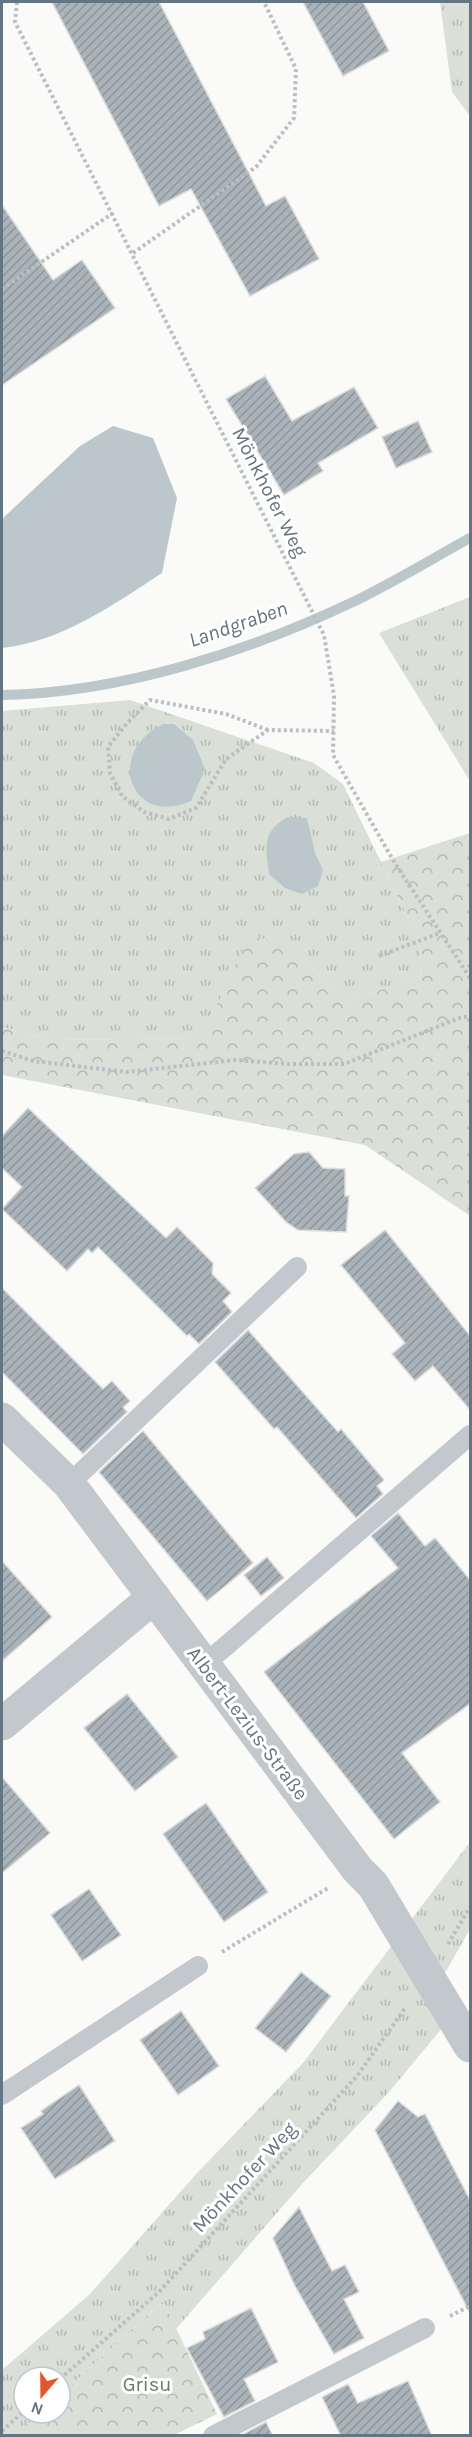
<svg xmlns="http://www.w3.org/2000/svg" width="472" height="2437" viewBox="0 0 472 2437" font-family="Karla,sans-serif">
	<style>
		.grass { fill: url(#grass-tufts) }
		.park { fill: url(#park-crowns) }
		.water { fill: #bbc7cb }
		.lines { fill: none; stroke-linecap: round; stroke-linejoin: round }
		.stream { stroke: #bbc7cb; stroke-width: 10 }
		.building { fill: url(#building-hatch); stroke: #dcdcda; stroke-width: 1.5 }
		.path { stroke: #bbbfc2; stroke-width: 4; stroke-dasharray: 3 3; stroke-linecap: butt }
		.service { stroke: #c3c8cc; stroke-width: 20 }
		.minor { stroke: #c3c8cc; stroke-width: 33 }
		.labels { text-anchor: middle; stroke-width: 6; stroke-linejoin: round; paint-order: stroke }
		.street-label { font-size: 20px; fill: #657683; stroke: #fff }
		.park-label { font-size: 20px; fill: #687a64; stroke: #fff }
		.water-label { font-size: 21px; font-style: italic; fill: #60757c; stroke: #fff }
	</style>
	<defs>
		<pattern id="grass-tufts" width="24" height="20" patternUnits="userSpaceOnUse" patternTransform="scale(1.5)"><rect width="24" height="20" fill="#dadfd7"/><path d="M3 7l-1-3M5 7V3M7 7l1-3M15 17l-1-3M17 17v-4M19 17l1-3" fill="none" stroke="#b4b9b4"/></pattern>
		<pattern id="park-crowns" width="20" height="18" patternUnits="userSpaceOnUse" patternTransform="scale(1.5)"><rect width="20" height="18" fill="#dadfd7"/><path d="M2 6a3 3 0 1 1 6 0M12 15a3 3 0 1 1 6 0" fill="none" stroke="#b4b9b4"/></pattern>
		<pattern id="building-hatch" width="6" height="6" patternUnits="userSpaceOnUse" patternTransform="scale(1.5)"><rect width="6" height="6" fill="#aab3b9"/><path d="M-1 1l2-2M0 6l6-6M5 7l2-2" fill="none" stroke="#8e969c"/></pattern>
	</defs>
	<rect width="100%" height="100%" fill="#fafaf8"/>
	<!-- grass -->
	<g class="grass">
		<polygon points="440,2 470,2 470,116 452,92"/>
		<polygon points="470,597 470,781 379,633"/>
		<polygon points="130,700 314,763 343,784 419,940 422,975 342,1004 303,955 202,1038 52,1040 2,1027 2,711"/>
		<polygon points="470,1842 470,1929 428,2003 443,2027 389,2092 302,2184 176,2329 163,2301 60,2395 60,2377 24,2377 24,2413 40,2413 20,2432 21,2435 2,2435 2,2370 90,2294 198,2172 303,2063"/>
	</g>
	<!-- park -->
	<g class="park">
		<polygon points="470,833 470,1216 365,1145 2,1075 2,1027 52,1040 202,1038 250,933 303,955 342,1004 422,975 419,940 381,862"/>
		<polygon points="163,2301 217,2414 174,2435 21,2435 19,2432 40,2413 60,2413 60,2395"/>
	</g>
	<!-- water -->
	<g class="water">
		<path d="M 113,426 L 153,438 L 177,498 L 162,573 C 113,605 61,642 2,648 L 2,519 L 80,446 Z"/>
		<path d="M 164,724 L 174,724 L 193,740 L 205,769 L 191,801 C 130,828 104,751 164,724 Z"/>
		<path d="M 288,817 L 307,818 L 315,853 L 323,870 L 318,886 L 302,894 L 285,888 L 269,874 C 266,847 261,832 288,817 Z"/>
	</g>
	<g class="lines">
		<!-- stream -->
		<path class="stream" d="M 2,695 C 120,693 248,652 355,601 C 394,582 432,559 470,538"/>
	</g>
	<!-- building -->
	<g class="building">
		<polygon points="52,2 159,2 266,206 285,196 319,259 250,296 191,189 159,206"/>
		<polygon points="303,2 363,2 389,51 343,76"/>
		<polygon points="2,205 53,280 82,260 115,308 2,385"/>
		<polygon points="265,376 292,421 354,387 378,428 318,463 323,471 284,495 226,399"/>
		<polygon points="418,421 432,452 396,468 382,437"/>
		<polygon points="28,1108 166,1238 177,1227 213,1263 212,1274 231,1293 223,1301 232,1312 199,1344 189,1334 187,1336 98,1247 92,1253 88,1249 67,1271 2,1209 22,1187 2,1168 2,1136"/>
		<polygon points="309,1152 323,1168 345,1169 345,1196 349,1196 346,1232 298,1230 286,1222 255,1188 294,1154"/>
		<polygon points="385,1230 471,1337 471,1411 433,1366 415,1381 392,1354 405,1343 341,1265"/>
		<polygon points="2,1288 103,1389 112,1381 130,1401 123,1407 127,1412 83,1454 2,1372"/>
		<polygon points="248,1330 338,1432 341,1429 384,1480 377,1486 383,1494 356,1518 277,1427 274,1429 215,1362"/>
		<polygon points="143,1431 253,1563 207,1601 99,1472"/>
		<polygon points="398,1513 425,1546 435,1538 471,1581 471,1703 402,1753 440,1802 394,1839 264,1672 398,1568 371,1536"/>
		<polygon points="267,1557 284,1578 261,1596 244,1575"/>
		<polygon points="2,1561 52,1617 2,1661"/>
		<polygon points="127,1694 178,1757 135,1791 84,1728"/>
		<polygon points="2,1777 50,1833 2,1873"/>
		<polygon points="206,1803 268,1892 224,1922 163,1834"/>
		<polygon points="89,1889 121,1935 82,1961 51,1915"/>
		<polygon points="301,1972 331,1996 286,2052 255,2028"/>
		<polygon points="181,2011 219,2066 178,2095 140,2040"/>
		<polygon points="79,2085 115,2141 55,2179 21,2128 43,2114 41,2111"/>
		<polygon points="398,2101 418,2117 425,2114 471,2202 471,2315 375,2130"/>
		<polygon points="299,2207 332,2271 345,2265 359,2292 344,2299 364,2338 334,2354 295,2286 273,2238"/>
		<polygon points="251,2308 278,2362 244,2379 255,2401 224,2417 187,2348 205,2339 203,2332"/>
		<polygon points="408,2381 432,2436 341,2436 322,2397 348,2384 358,2403"/>
		<polygon points="266,2422 273,2436 240,2436"/>
	</g>
	<g class="lines">
		<!-- path -->
		<g class="path">
			<polyline points="17,2 15,22 324,635 334,696 333,755 393,860 470,978"/>
			<polyline points="133,253 256,167 294,118 296,69 264,2"/>
			<polyline points="2,289 113,213"/>
			<polyline points="268,730 226,714 150,700 128,722 108,747 110,773 122,796 144,812 169,819 196,808 226,759 268,730 334,731"/>
			<polyline points="379,956 440,933"/>
			<polyline points="2,1051 33,1061 127,1072 235,1060 289,1064 344,1064 462,1017 470,1017"/>
			<polyline points="448,1944 470,1907"/>
			<polyline points="222,1952 328,1888"/>
			<polyline points="450,2316 470,2306"/>
			<polyline points="60,2379 159,2292 357,2076 406,2007"/>
			<polyline points="2,2431 24,2411"/>
		</g>
		<!-- service -->
		<g class="service">
			<polyline points="69,1484 297,1267"/>
			<polyline points="205,1664 470,1435"/>
			<polyline points="2,2095 198,1966"/>
			<polyline points="213,2436 425,2328"/>
		</g>
		<!-- minor -->
		<g class="minor">
			<polyline points="2,1419 69,1484 358,1870 373,1885 470,2046"/>
			<polyline points="2,1724 154,1597"/>
		</g>
	</g>
	<g class="labels">
		<!-- street labels -->
		<g class="street-label">
			<text transform="translate(270 492) rotate(63)" y="7">Mönkhofer Weg</text>
			<text transform="translate(248 1723) rotate(53)" y="7">Albert-Lezius-Straße</text>
			<text transform="translate(244 2177) rotate(-47)" y="7">Mönkhofer Weg</text>
		</g>
		<!-- park labels -->
		<g class="park-label">
			<text x="147" y="2391">Grisu</text>
		</g>
		<!-- water labels -->
		<g class="water-label">
			<text transform="translate(238 624) rotate(-19)" y="7">Landgraben</text>
		</g>
	</g>
	<!-- border -->
	<rect width="472" height="2437" fill="none" stroke="#657683" stroke-width="6"/>
	<!-- north arrow -->
	<g transform="translate(42 2395) rotate(200)"><circle r="28" fill="#ffffff" stroke="#c1c8cd" stroke-width="1.5"/>
	<path d="M0-4.5L10 22L0 15L-10 22Z" fill="#e4572e"/>
	<text y="-9" font-size="16" font-weight="bold" text-anchor="middle" fill="#657683">N</text>
	</g>
</svg>
